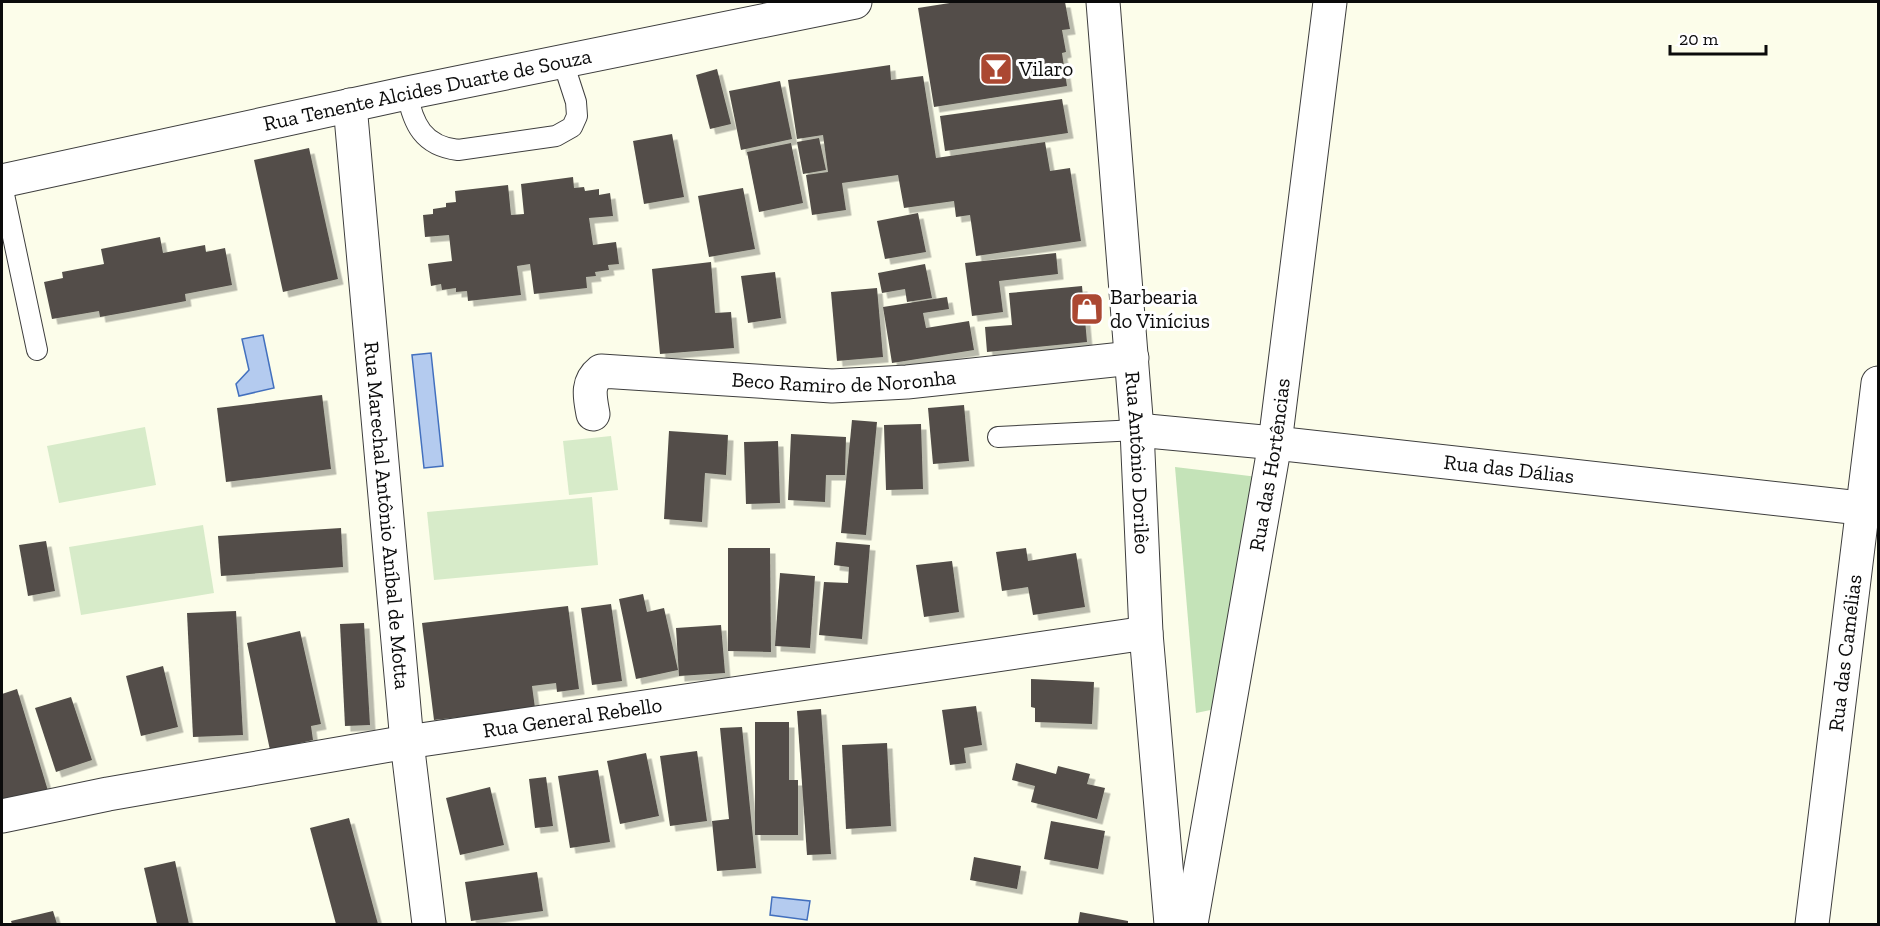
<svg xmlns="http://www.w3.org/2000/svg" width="1880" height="926" viewBox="0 0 1880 926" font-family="'Zilla Slab',serif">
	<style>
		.green { fill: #c4e3b8 }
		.pitch { fill: #d7ebc9 }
		.water { fill: #b4cbef; stroke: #4370be; stroke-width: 1.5 }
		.building { fill: #524e48; filter: url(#shadow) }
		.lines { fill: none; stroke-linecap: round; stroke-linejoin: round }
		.service-casing { stroke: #3e3e3e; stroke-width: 22 }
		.minor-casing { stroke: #3e3e3e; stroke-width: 35 }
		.tertiary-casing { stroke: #3e3e3e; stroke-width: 35 }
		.service { stroke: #fff; stroke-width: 20 }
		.minor { stroke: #fff; stroke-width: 33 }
		.tertiary { stroke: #fff; stroke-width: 33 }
		.labels { text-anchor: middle; stroke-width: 6; stroke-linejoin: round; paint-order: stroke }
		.poi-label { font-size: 21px; fill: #0b0b0b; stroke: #fff; text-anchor: start }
		.street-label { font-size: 21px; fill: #0b0b0b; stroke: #fff }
	</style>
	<defs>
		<filter id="shadow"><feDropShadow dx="5.5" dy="5.5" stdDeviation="0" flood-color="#0004"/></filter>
	</defs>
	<rect width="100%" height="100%" fill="#fcfdea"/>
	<!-- green -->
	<polygon class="green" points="1175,467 1258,477 1230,706 1196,713"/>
	<!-- pitch -->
	<g class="pitch">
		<polygon points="145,427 156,485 59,503 47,446"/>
		<polygon points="611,436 618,490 569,495 563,441"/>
		<polygon points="592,497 598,565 434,580 427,512"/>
		<polygon points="203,525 214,593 81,615 69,547"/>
	</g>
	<!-- water -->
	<g class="water">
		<polygon points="263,335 274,388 239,396 236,384 249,370 242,339"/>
		<polygon points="431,353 443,466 424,468 412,355"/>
		<polygon points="772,897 810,901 807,920 770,915"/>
	</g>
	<!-- building -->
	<g class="building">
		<polygon points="956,2 1065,2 1070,29 1062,30 1066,52 1062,53 1067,86 934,107 918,8"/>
		<polygon points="890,65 891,80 923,76 936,158 1045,142 1050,171 1070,168 1081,241 976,256 970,215 956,217 954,201 904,208 898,175 842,183 846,210 812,215 806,175 828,172 823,135 797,139 788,80"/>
		<polygon points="717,69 731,124 710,129 696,75"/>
		<polygon points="780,81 792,139 741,150 729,91"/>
		<polygon points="1062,99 1068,133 945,151 940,116"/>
		<polygon points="672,134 684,197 644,204 633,141"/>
		<polygon points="819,138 826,170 803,174 797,142"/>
		<polygon points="791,143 803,203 759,212 747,152"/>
		<polygon points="309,148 338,279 283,292 254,160"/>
		<polygon points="573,177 574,188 584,187 585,191 599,189 599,195 610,193 613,216 589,218 593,245 616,242 619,264 608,265 609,270 595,272 596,276 586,277 587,288 534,294 530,264 517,266 521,295 468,301 467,291 456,292 456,288 442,290 441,284 431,286 428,264 452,261 449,235 425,237 423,215 433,214 433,209 446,207 446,203 456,202 455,191 508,185 511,215 524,214 521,184"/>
		<polygon points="743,188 755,249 709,257 698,196"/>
		<polygon points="918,213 926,252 885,259 877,221"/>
		<polygon points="160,237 163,253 205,245 206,252 225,248 232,285 185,294 186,301 128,312 100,317 99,311 52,319 44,282 63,278 62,272 104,264 101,249"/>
		<polygon points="1056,253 1058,274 999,281 1003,312 972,316 965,263"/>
		<polygon points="711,262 715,313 731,312 734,348 660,354 652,269"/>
		<polygon points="925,264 932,298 907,302 905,289 882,293 878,273"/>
		<polygon points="775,272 781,318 748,323 741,276"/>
		<polygon points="1082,286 1087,342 987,352 985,327 1012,325 1009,293"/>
		<polygon points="877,288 883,357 837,361 831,292"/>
		<polygon points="947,297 949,309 923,313 926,328 969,321 974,350 892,363 883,307"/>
		<polygon points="322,395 331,469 226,482 217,408"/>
		<polygon points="964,405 969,461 933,464 928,408"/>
		<polygon points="852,420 877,422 866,535 841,533"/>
		<polygon points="921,424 923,489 886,490 884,425"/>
		<polygon points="669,431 728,435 726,475 705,473 702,522 664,519"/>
		<polygon points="791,434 846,437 845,475 826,475 825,502 788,500"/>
		<polygon points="778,441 780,503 746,504 744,442"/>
		<polygon points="341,528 343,567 221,576 218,536"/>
		<polygon points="46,541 55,591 28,596 19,545"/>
		<polygon points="836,542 870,545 862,639 819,635 824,582 848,583 849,567 834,565"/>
		<polygon points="728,548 770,548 771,652 728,651"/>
		<polygon points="1026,548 1028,561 1076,553 1085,607 1033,615 1028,587 1002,591 996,552"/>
		<polygon points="952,561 959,612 924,617 916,565"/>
		<polygon points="780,573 815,576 810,648 775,646"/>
		<polygon points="643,594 647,612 664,608 678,670 636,679 619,599"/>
		<polygon points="611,604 622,681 592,685 581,608"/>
		<polygon points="568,606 579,689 557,692 556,683 532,686 535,708 434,720 422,623"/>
		<polygon points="236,611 243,735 193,737 187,613"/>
		<polygon points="364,623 370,725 345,726 340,624"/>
		<polygon points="721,625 725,673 679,676 676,628"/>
		<polygon points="300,631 321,724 311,726 313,740 270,750 247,643"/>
		<polygon points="163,666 178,727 141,736 126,676"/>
		<polygon points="1031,679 1094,682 1092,724 1035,722 1035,708 1031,707"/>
		<polygon points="17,689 49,794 4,807 2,798 2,694"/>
		<polygon points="71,697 92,760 56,772 35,708"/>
		<polygon points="976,706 982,745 964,748 966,763 950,765 942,710"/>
		<polygon points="821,709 831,854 807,855 797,711"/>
		<polygon points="755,722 789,722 789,780 798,780 798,835 755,835"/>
		<polygon points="742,727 756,868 717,871 712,821 729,819 720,728"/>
		<polygon points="887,743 891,826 846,829 842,745"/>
		<polygon points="697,751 707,821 670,826 660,756"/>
		<polygon points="646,753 659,816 620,824 607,761"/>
		<polygon points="1016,763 1056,774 1058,766 1090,774 1087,784 1105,788 1097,819 1031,802 1035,786 1012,780"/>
		<polygon points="598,770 610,842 570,848 558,776"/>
		<polygon points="546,777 553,826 535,828 529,779"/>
		<polygon points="490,787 504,845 460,855 446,798"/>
		<polygon points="349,818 378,924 336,924 310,828"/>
		<polygon points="1051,821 1105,831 1098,869 1044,859"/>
		<polygon points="974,857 1021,866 1017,889 970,880"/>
		<polygon points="175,861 189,924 157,924 144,868"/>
		<polygon points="537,872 543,911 471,921 465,882"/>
		<polygon points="53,911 57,924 12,924 11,921"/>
		<polygon points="1080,912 1128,921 1128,924 1078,924"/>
	</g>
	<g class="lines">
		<defs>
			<g id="service">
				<path d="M 407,93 C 413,124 423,146 458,150 L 556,136 L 572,127 L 577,116 L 576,102 L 563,62"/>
				<polyline points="2,185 37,350"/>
				<polyline points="998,437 1137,430"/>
			</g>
			<g id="minor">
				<path id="s1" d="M 350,105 L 407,742 L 429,924"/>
				<path id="s2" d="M 2,181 L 407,93 L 855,2"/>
				<path id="s3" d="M 593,414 C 590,397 586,383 601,371 L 832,386 L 907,382 L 1132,358"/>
				<path id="s4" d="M 1137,430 L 1275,443 L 1878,510"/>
				<path id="s5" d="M 2,816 L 108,794 L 407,742 L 1146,633"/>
				<path id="s6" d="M 1191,924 L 1275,443 L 1330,2"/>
				<path id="s7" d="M 1812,924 L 1878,383"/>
			</g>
			<g id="tertiary">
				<path id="s8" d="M 1103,2 L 1137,430 L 1146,633 L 1171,924"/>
			</g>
		</defs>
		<!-- service casing -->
		<use href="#service" class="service-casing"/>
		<!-- minor casing -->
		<use href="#minor" class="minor-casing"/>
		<!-- tertiary casing -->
		<use href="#tertiary" class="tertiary-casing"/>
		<!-- service -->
		<use href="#service" class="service"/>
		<!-- minor -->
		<use href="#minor" class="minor"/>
		<!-- tertiary -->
		<use href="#tertiary" class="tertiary"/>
	</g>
	<!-- icons -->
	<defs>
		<symbol id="bar-square" viewBox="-11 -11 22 22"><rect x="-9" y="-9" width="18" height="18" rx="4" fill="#ab4832" stroke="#fff"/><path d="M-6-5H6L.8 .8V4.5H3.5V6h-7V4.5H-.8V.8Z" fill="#fff"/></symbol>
		<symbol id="shop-square" viewBox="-11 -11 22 22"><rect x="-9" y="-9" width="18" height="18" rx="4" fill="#ab4832" stroke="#fff"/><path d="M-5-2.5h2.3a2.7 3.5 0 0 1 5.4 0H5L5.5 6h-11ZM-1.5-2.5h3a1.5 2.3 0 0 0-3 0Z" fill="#fff"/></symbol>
	</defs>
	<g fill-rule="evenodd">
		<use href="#bar-square" x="977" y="50" width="38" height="38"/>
		<use href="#shop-square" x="1068" y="290" width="38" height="38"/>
	</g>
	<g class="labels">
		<!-- poi labels -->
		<g class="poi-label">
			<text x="1019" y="76">Vilaro</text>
			<text x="1110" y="304">Barbearia<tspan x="1110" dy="24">do Vinícius</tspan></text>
		</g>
		<!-- street labels -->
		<g class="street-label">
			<text dy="7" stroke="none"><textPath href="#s2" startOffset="435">Rua Tenente Alcides Duarte de Souza</textPath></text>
			<text dy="7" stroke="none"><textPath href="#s3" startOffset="290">Beco Ramiro de Noronha</textPath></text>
			<text dy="7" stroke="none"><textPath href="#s8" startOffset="462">Rua Antônio Dorilêo</textPath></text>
			<text dy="7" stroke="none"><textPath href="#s6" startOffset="466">Rua das Hortências</textPath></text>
			<text dy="7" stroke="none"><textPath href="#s4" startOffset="374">Rua das Dálias</textPath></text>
			<text dy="7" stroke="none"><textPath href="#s1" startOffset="412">Rua Marechal Antônio Aníbal de Motta</textPath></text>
			<text dy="7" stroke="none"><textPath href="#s7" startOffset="273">Rua das Camélias</textPath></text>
			<text dy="7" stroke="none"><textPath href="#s5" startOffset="579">Rua General Rebello</textPath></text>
		</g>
	</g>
	<!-- border -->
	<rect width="1880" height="926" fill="none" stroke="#0b0b0b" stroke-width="6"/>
	<!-- scale -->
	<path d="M1670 45v9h96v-9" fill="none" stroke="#0b0b0b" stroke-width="3"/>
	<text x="1679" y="45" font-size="18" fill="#0b0b0b" stroke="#ffffff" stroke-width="4.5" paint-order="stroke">20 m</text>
</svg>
